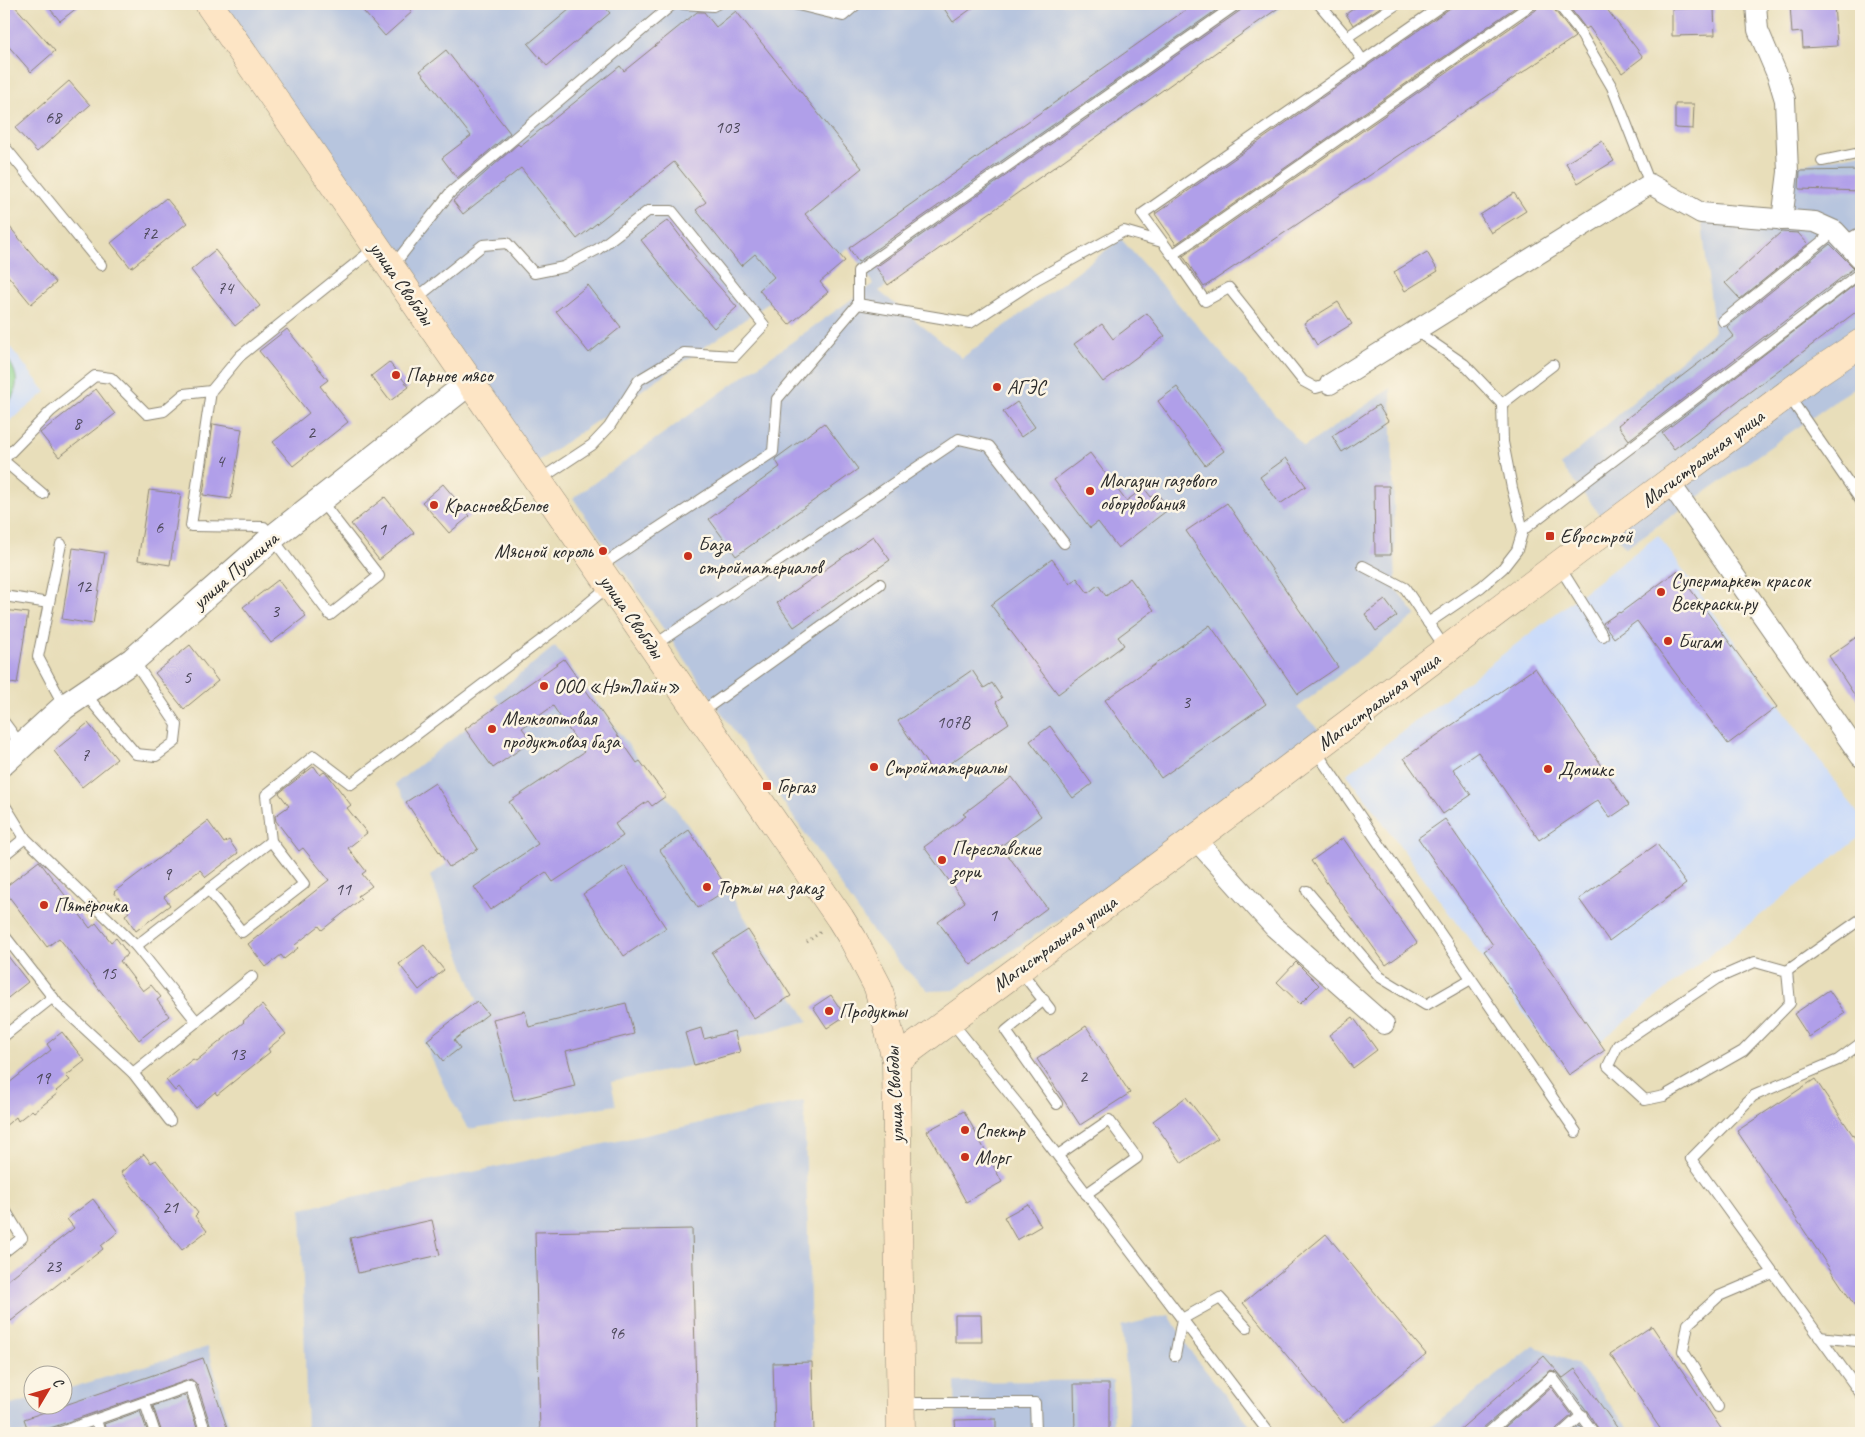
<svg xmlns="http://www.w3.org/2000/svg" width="1865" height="1437" viewBox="0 0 1865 1437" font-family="Caveat,sans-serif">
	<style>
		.built { fill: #cbdbf9 }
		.industrial { fill: #b7c5de }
		.green { fill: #8ad592; stroke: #5a805e }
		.building { fill: #b09fe9 }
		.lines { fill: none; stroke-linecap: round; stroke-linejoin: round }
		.service-casing { stroke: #8a8472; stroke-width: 12 }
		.minor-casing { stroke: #8a8472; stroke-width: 22 }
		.tertiary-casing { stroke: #8a8472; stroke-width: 27 }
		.secondary-casing { stroke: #8a8472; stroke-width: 29 }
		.path { stroke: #8a8472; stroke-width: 3; stroke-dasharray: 1 4; stroke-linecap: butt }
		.service { stroke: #fff; stroke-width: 10 }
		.minor { stroke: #fff; stroke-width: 20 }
		.tertiary { stroke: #fff; stroke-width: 25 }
		.secondary { stroke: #fde5c5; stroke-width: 28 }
		.poi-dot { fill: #c8321e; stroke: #fcf5e5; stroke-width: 2 }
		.labels { text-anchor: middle; stroke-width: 5; stroke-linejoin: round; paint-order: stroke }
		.number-label { font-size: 18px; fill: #4c485a }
		.street-label { font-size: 20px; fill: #2b2b2b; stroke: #fcf5e5 }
		.poi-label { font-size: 20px; fill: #2b2b2b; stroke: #fcf5e5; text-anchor: start }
	</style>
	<rect width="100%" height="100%" fill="#fcf5e5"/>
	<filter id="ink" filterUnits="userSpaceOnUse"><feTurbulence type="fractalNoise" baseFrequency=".02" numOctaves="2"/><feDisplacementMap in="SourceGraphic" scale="10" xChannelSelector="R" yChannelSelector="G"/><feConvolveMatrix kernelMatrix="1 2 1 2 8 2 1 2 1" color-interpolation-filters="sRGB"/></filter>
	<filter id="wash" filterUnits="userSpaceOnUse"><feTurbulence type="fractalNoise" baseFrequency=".0096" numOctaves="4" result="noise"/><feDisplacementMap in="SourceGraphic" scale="20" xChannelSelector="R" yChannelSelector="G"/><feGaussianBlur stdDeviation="1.12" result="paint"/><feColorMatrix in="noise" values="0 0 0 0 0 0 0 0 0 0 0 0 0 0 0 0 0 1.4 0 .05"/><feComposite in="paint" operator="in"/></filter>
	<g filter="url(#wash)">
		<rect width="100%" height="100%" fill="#e8deba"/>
		<!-- built -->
		<g class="built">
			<polygon points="4,339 46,392 4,426"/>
			<polygon points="1658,535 1861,818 1861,836 1565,1069 1347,774"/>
		</g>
		<!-- industrial -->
		<g class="industrial">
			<polygon points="212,4 1287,4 879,291 962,358 1121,239 1304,447 1391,388 1396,589 1416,615 1297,708 1327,738 954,990 929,991 903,967 873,932 573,498 873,284 849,248 531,466"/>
			<polygon points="1861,153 1861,383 1626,548 1561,465 1714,331 1701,213 1783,220 1789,167"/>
			<polygon points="555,646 690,828 808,1021 737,1039 740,1052 694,1065 611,1082 616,1105 468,1129 446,1090 424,1042 477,1000 430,876 447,863 395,784 465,729 500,704 494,695"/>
			<polygon points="804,1101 814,1433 831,1433 307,1433 301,1209"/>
			<polygon points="1169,1315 1193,1355 1256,1433 1129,1433 1129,1388 1121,1326"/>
			<polygon points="1534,1346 1577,1364 1633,1433 1424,1433"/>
			<polygon points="208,1347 231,1433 11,1433 4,1407 32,1399 32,1404 62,1404 63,1390"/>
			<polygon points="1113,1380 1114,1433 956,1433 955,1382"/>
		</g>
		<!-- green -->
		<path class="green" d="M 4,354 C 21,376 20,388 4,410 Z"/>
		<g id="blocks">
			<!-- building -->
			<g class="building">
				<polygon points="4,4 13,4 55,51 31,72 4,41"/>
				<polygon points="46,4 82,4 60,21"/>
				<polygon points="357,4 405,4 412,12 385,36"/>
				<polygon points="576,4 602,4 610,13 547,66 528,44"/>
				<polygon points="941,4 978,4 953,22"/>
				<polygon points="1194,4 1225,4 858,262 849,248"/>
				<polygon points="1244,4 1284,4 888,285 876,267 1241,10"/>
				<polygon points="1360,4 1385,4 1353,25 1346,14"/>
				<polygon points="1456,4 1520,4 1176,244 1155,214"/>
				<polygon points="1539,4 1551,4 1553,8 1575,37 1204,287 1183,256 1536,10"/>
				<polygon points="1567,4 1603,4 1643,57 1622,73 1589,27 1586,29"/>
				<polygon points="1814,4 1834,4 1837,46 1803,48 1802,32 1792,33 1790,5"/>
				<polygon points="1714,8 1715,35 1672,36 1672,9"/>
				<polygon points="736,11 862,168 805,214 845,261 820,282 828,292 789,325 759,290 774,277 755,254 741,266 696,210 706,202 674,162 577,239 521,168 463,214 453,201 518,144 520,146 620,66 624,71 697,12 704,12 716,27"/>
				<polygon points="446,50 510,133 457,178 442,158 471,136 420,71"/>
				<polygon points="69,81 90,105 37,152 15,128"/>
				<polygon points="1675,104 1694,104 1693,129 1675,128"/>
				<polygon points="1602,141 1614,161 1578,183 1566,163"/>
				<polygon points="1861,170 1861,191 1799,189 1800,171"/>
				<polygon points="1514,193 1526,211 1491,233 1480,215"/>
				<polygon points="166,198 187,223 131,268 111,243"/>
				<polygon points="4,220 56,283 31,304 4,271"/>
				<polygon points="668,220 696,257 694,258 737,307 714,328 672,280 641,240"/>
				<polygon points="1781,232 1798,233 1808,244 1740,299 1725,283"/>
				<polygon points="1830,244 1854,268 1629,440 1618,425 1734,336 1727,327"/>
				<polygon points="215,250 260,306 235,326 191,270"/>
				<polygon points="1427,252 1438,271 1405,291 1394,272"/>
				<polygon points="1861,280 1861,308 1674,449 1662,433"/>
				<polygon points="588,285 621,327 589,353 556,311"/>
				<polygon points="1338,302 1352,324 1317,345 1304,323"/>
				<polygon points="1147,313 1165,336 1103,382 1074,344 1102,324 1113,339"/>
				<polygon points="287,329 328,380 320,386 348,422 293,466 273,442 309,413 259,351"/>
				<polygon points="389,362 409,387 390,401 371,376"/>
				<polygon points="1177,387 1224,451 1205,465 1158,401"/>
				<polygon points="96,389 115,414 59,457 40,433"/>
				<polygon points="1017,402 1035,427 1021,437 1003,412"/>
				<polygon points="1378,405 1388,421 1342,452 1332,436"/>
				<polygon points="824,423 858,469 736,556 709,519 780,467 775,459"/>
				<polygon points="213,424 242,429 231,499 203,495"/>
				<polygon points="1090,453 1126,501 1144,488 1151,497 1157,493 1169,509 1118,548 1098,522 1090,528 1054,480"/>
				<polygon points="1286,458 1306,486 1280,504 1260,477"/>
				<polygon points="443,484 470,516 449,533 422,502"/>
				<polygon points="1374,486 1389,486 1391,555 1375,555"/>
				<polygon points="149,490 181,494 170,565 138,560"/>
				<polygon points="385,497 414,533 379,560 351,524"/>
				<polygon points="1227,503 1338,667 1298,694 1186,531"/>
				<polygon points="873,536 890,560 794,627 777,603"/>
				<polygon points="73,548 105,553 93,624 62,619"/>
				<polygon points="1052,559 1070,584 1077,578 1088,593 1098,585 1106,596 1130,578 1154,610 1118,637 1124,645 1058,694 991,605"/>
				<polygon points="1677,571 1777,707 1728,744 1637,621 1614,638 1603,623 1619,612 1620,613"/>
				<polygon points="278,580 306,616 271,643 243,607"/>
				<polygon points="1385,600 1397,616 1376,631 1365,614"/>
				<polygon points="4,610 28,613 17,684 4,682"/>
				<polygon points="1210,625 1266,704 1161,778 1105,700"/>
				<polygon points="1861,634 1861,705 1829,656"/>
				<polygon points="190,645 218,681 184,709 155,673"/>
				<polygon points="564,659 637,763 640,761 666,796 652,806 648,801 615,824 623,836 553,882 546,872 490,910 474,887 538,844 509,802 584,752 553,706 522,728 532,741 493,768 465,729"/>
				<polygon points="1535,668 1629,805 1610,818 1598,800 1539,840 1478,752 1453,769 1471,795 1443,814 1404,758"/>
				<polygon points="972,670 984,688 992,683 1002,698 996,702 1009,723 934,774 898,721"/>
				<polygon points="88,723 117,759 82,787 54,751"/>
				<polygon points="1050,726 1092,784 1073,798 1030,741"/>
				<polygon points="314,766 320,775 324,772 328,775 351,805 347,808 367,833 348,848 366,871 362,874 372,886 358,896 361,899 322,930 319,926 295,945 298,948 284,959 281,955 266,967 248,944 329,880 303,848 299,851 276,821 275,816 289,806 279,793"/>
				<polygon points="1012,777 1041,816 1001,846 1047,908 971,965 938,922 965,902 924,847 966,816 963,814"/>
				<polygon points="435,783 478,849 449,867 406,802"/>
				<polygon points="1445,819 1605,1050 1569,1075 1484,951 1493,945 1418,838"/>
				<polygon points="208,821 224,843 229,840 238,853 206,877 200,870 164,897 170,905 136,931 125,915 129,912 114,892"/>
				<polygon points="689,830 728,889 698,908 660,850"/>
				<polygon points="1343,838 1417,943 1386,965 1311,861"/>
				<polygon points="1657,844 1686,884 1609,941 1579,899"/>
				<polygon points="39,861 90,928 96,923 111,942 116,938 128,954 120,961 143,991 151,985 161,997 157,1000 169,1016 139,1040 59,938 47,947 4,890 4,888"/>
				<polygon points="625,866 666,928 624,956 583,894"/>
				<polygon points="748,930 791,996 754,1019 712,953"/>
				<polygon points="424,945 444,970 419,990 399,964"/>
				<polygon points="4,951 28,982 4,1001"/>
				<polygon points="1296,962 1319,985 1300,1004 1277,982"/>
				<polygon points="1829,990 1845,1013 1809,1037 1794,1014"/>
				<polygon points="831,995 845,1016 827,1028 813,1007"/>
				<polygon points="477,1001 488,1014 454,1040 460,1048 443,1061 427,1040"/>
				<polygon points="626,1003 634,1034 566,1051 575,1086 514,1101 493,1019 525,1011 529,1027"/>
				<polygon points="262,1005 286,1034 268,1049 270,1052 217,1095 215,1092 196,1108 179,1087 175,1091 166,1080 193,1059 196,1061 244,1022 243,1021"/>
				<polygon points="1353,1017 1377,1050 1353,1068 1329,1035"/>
				<polygon points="1086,1026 1130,1093 1080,1125 1037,1059"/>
				<polygon points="701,1028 704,1039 734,1031 740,1052 694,1065 685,1033"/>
				<polygon points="62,1032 85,1061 66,1076 70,1080 56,1091 58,1093 34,1112 32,1110 18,1121 16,1117 4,1127 4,1087 51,1050 47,1044"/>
				<polygon points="1815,1079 1861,1147 1861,1315 1737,1131"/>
				<polygon points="1186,1097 1218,1138 1182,1163 1153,1121"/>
				<polygon points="964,1111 1002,1182 966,1202 927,1131"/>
				<polygon points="144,1154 151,1163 156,1160 198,1213 195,1216 207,1231 182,1250 121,1172"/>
				<polygon points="93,1199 118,1232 101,1246 103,1249 11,1321 4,1311 4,1283 74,1228 67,1219"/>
				<polygon points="1028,1204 1041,1226 1017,1240 1004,1217"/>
				<polygon points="432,1220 440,1255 358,1273 350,1238"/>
				<polygon points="692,1229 697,1433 540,1433 535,1232"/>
				<polygon points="1326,1234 1426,1354 1343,1423 1243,1303"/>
				<polygon points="955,1315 981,1315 982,1342 955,1342"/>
				<polygon points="1652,1326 1724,1433 1663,1433 1610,1354"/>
				<polygon points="1544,1356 1563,1378 1575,1369 1621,1433 1601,1433 1587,1411 1558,1373 1551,1370 1483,1428 1481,1433 1456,1433"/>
				<polygon points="203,1358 229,1433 213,1433 197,1384 191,1379 36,1433 29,1433 24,1419"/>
				<polygon points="812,1362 814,1433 775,1433 773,1363"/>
				<polygon points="1074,1384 1109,1384 1109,1433 1075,1433"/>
				<polygon points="1551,1387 1572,1415 1557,1428 1555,1433 1498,1433"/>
				<polygon points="186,1395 199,1433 162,1433 153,1406"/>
				<polygon points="140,1411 148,1433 107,1433 104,1424"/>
				<polygon points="996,1419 996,1433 956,1433 955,1420"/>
				<polygon points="1580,1426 1586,1433 1572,1433"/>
			</g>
		</g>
	</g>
	<g filter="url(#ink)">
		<use href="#blocks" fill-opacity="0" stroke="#8a8472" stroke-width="1"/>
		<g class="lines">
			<defs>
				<g id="service">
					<polyline points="683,4 713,6 717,4"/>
					<polyline points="794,4 843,16 857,4"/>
					<polyline points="1319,4 1347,37 1397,4"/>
					<polyline points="1444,4 1142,214 1172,255 1532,4"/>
					<polyline points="1558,4 1578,29 1612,87 1650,184"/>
					<polyline points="1347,37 1363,61"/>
					<polyline points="4,146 101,265"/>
					<polyline points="1822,161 1861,153"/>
					<polyline points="1845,241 1861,232"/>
					<polyline points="1173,255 1205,301 1229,288 1303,381 1316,388 1330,384"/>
					<polyline points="392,267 450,193 673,4"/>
					<polyline points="414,300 483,245 507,243 534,273 564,267 598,249 648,211 672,211 764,325 735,356 684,353 639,380 609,427 592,445 539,480"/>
					<polyline points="858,304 970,323 1037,279 1124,231 1162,242"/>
					<polyline points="1723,321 1835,231"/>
					<polyline points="1416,331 1464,364 1502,404"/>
					<polyline points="1788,395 1861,501"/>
					<polyline points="4,459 51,411 95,376 111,378 147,414 164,411 184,394 211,391"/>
					<polyline points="4,461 43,494"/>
					<polyline points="320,500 379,576 330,615 264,527 191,526 211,391 240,356 376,247"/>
					<path d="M 1523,530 C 1635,443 1749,359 1861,272"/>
					<polyline points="61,544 38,657 64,706"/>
					<polyline points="1363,566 1405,588 1445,648"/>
					<polyline points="1559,566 1603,636"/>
					<polyline points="599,567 773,452 777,399 858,304 858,271 1237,4"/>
					<polyline points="4,596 49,603"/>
					<polyline points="1428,623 1481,587 1503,568 1517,550 1523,530 1512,488 1503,442 1502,404 1553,365"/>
					<polyline points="653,646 959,439 989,446 1064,543"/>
					<polyline points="85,694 136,754 156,756 175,742 177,725 134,661"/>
					<polyline points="700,713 880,584"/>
					<polyline points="4,722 21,745"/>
					<polyline points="1315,750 1576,1132"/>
					<polyline points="4,804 25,838 136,946 197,1022"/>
					<polyline points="4,855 25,838"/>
					<polyline points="209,890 242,932 304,884 271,841 266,795 314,756 351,784 568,620 610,585"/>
					<polyline points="1307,891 1380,977 1426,1005 1471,979"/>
					<polyline points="4,935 58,1004 133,1073 170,1121"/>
					<polyline points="136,946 271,841"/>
					<polygon points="1755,962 1787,971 1790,1003 1743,1051 1664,1096 1645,1100 1608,1066 1618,1045 1716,979"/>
					<polyline points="1020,970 1050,1009"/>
					<polyline points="1787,971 1861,919"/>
					<polyline points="1044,1000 1006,1031 1057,1104"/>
					<polyline points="951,1021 1025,1113 1269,1433"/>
					<polyline points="4,1036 53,997"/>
					<polyline points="1861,1043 1838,1060 1753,1096 1691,1159 1861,1394"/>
					<polyline points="133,1073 252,977"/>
					<polyline points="1058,1155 1109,1120 1137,1158 1086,1194"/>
					<polyline points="4,1208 22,1238 4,1252"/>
					<polyline points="1819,1337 1856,1341 1861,1338"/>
					<polyline points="1175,1356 1182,1319 1220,1298 1247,1328"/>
					<polyline points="145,1403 155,1433"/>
					<polyline points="901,1403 1035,1403 1036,1433"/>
					<polyline points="1718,1407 1683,1351 1688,1324 1719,1296 1773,1273"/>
					<polyline points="96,1420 100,1433"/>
					<polyline points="58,1433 190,1386 206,1433"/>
					<polyline points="1488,1433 1552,1377 1594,1433"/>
					<polyline points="1562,1433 1582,1415"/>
				</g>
				<g id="minor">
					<polyline points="1756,4 1758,30 1778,77 1785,100 1788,172 1782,220"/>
					<polyline points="1330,384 1650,184 1701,213 1815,222 1835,231 1861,259"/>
					<polyline points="1670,483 1861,757"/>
					<polyline points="1195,839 1274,927 1384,1024"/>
				</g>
				<polyline id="tertiary" points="4,762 64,707 133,660 272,538 470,382"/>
				<g id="secondary">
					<polyline points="209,4 840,918 853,939 878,987 896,1060 901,1433"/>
					<polyline points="896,1060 1195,839 1621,518 1813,375 1861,343"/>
				</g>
			</defs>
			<!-- service casing -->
			<use href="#service" class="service-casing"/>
			<!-- minor casing -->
			<use href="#minor" class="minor-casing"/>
			<!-- tertiary casing -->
			<use href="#tertiary" class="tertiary-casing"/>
			<!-- secondary casing -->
			<use href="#secondary" class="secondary-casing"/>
			<!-- path -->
			<polyline class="path" points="807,942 822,931"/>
			<!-- service -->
			<use href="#service" class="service"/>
			<!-- minor -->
			<use href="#minor" class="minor"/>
			<!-- tertiary -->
			<use href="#tertiary" class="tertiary"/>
			<!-- secondary -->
			<use href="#secondary" class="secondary"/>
		</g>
	</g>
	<!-- markers -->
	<g class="poi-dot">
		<circle cx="396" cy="375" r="5"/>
		<circle cx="997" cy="387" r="5"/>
		<circle cx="1090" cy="491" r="5"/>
		<circle cx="434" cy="505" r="5"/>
		<rect x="1545" y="531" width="10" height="10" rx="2.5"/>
		<circle cx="603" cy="551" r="5"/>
		<circle cx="688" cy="556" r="5"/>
		<circle cx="1661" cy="592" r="5"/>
		<circle cx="1668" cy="641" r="5"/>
		<circle cx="544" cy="686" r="5"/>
		<circle cx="492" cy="729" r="5"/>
		<circle cx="874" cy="767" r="5"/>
		<circle cx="1548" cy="769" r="5"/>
		<rect x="762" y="781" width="10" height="10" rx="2.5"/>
		<circle cx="942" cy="860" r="5"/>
		<circle cx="707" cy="887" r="5"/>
		<circle cx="44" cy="905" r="5"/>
		<circle cx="829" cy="1011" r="5"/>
		<circle cx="965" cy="1130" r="5"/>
		<circle cx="965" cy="1157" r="5"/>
	</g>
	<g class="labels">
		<!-- number labels -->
		<g class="number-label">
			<text x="53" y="123">68</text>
			<text x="727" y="133">103</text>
			<text x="149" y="239">72</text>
			<text x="225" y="294">74</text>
			<text x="77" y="429">8</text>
			<text x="311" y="438">2</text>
			<text x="220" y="467">4</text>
			<text x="159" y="533">6</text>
			<text x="382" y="535">1</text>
			<text x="83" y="592">12</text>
			<text x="275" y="617">3</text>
			<text x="187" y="683">5</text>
			<text x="1186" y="708">3</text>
			<text x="953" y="728">107В</text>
			<text x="85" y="761">7</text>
			<text x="167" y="880">9</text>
			<text x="343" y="895">11</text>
			<text x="993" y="921">1</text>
			<text x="108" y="979">15</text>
			<text x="237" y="1060">13</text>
			<text x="1083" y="1082">2</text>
			<text x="42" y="1084">19</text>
			<text x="170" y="1213">21</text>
			<text x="53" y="1272">23</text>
			<text x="616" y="1339">96</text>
		</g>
		<!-- street labels -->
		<g class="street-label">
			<text transform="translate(402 283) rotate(55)" y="7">улица Свободы</text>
			<text transform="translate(1702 458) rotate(-37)" y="7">Магистральная улица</text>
			<text transform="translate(235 570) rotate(-41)" y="7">улица Пушкина</text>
			<text transform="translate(632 616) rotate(55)" y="7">улица Свободы</text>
			<text transform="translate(1378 701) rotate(-37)" y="7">Магистральная улица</text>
			<text transform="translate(1054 943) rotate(-36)" y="7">Магистральная улица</text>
			<text transform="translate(894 1095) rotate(-93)" y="7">улица Свободы</text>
		</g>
		<!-- poi labels -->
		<g class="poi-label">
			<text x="406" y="382">Парное мясо</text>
			<text x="1007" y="394">АГЭС</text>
			<text x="1100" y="487">Магазин газового<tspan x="1100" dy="23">оборудования</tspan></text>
			<text x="444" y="512">Красное&amp;Белое</text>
			<text x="1560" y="543">Еврострой</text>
			<text x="698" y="551">База<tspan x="698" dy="23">стройматериалов</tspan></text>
			<text x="593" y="558" text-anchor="end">Мясной король</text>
			<text x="1671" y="587">Супермаркет красок<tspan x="1671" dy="23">Всекраски.ру</tspan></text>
			<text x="1678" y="648">Бигам</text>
			<text x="554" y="693">ООО «НэтЛайн»</text>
			<text x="502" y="725">Мелкооптовая<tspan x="502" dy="23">продуктовая база</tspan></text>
			<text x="884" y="774">Стройматериалы</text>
			<text x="1558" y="776">Домикс</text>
			<text x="777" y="793">Горгаз</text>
			<text x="952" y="855">Переславские<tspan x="952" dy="23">зори</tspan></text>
			<text x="717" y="894">Торты на заказ</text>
			<text x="54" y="912">Пятёрочка</text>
			<text x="839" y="1018">Продукты</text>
			<text x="975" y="1137">Спектр</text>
			<text x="975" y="1164">Морг</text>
		</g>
	</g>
	<!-- margin -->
	<rect width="1865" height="1437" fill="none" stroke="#fcf5e5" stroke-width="20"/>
	<!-- north arrow -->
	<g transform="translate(48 1390) rotate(52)"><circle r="24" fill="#fcf5e5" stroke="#a8a49b"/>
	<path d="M0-4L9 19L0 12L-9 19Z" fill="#c8321e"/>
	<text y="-8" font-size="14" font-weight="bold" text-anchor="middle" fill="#2b2b2b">С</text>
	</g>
</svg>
